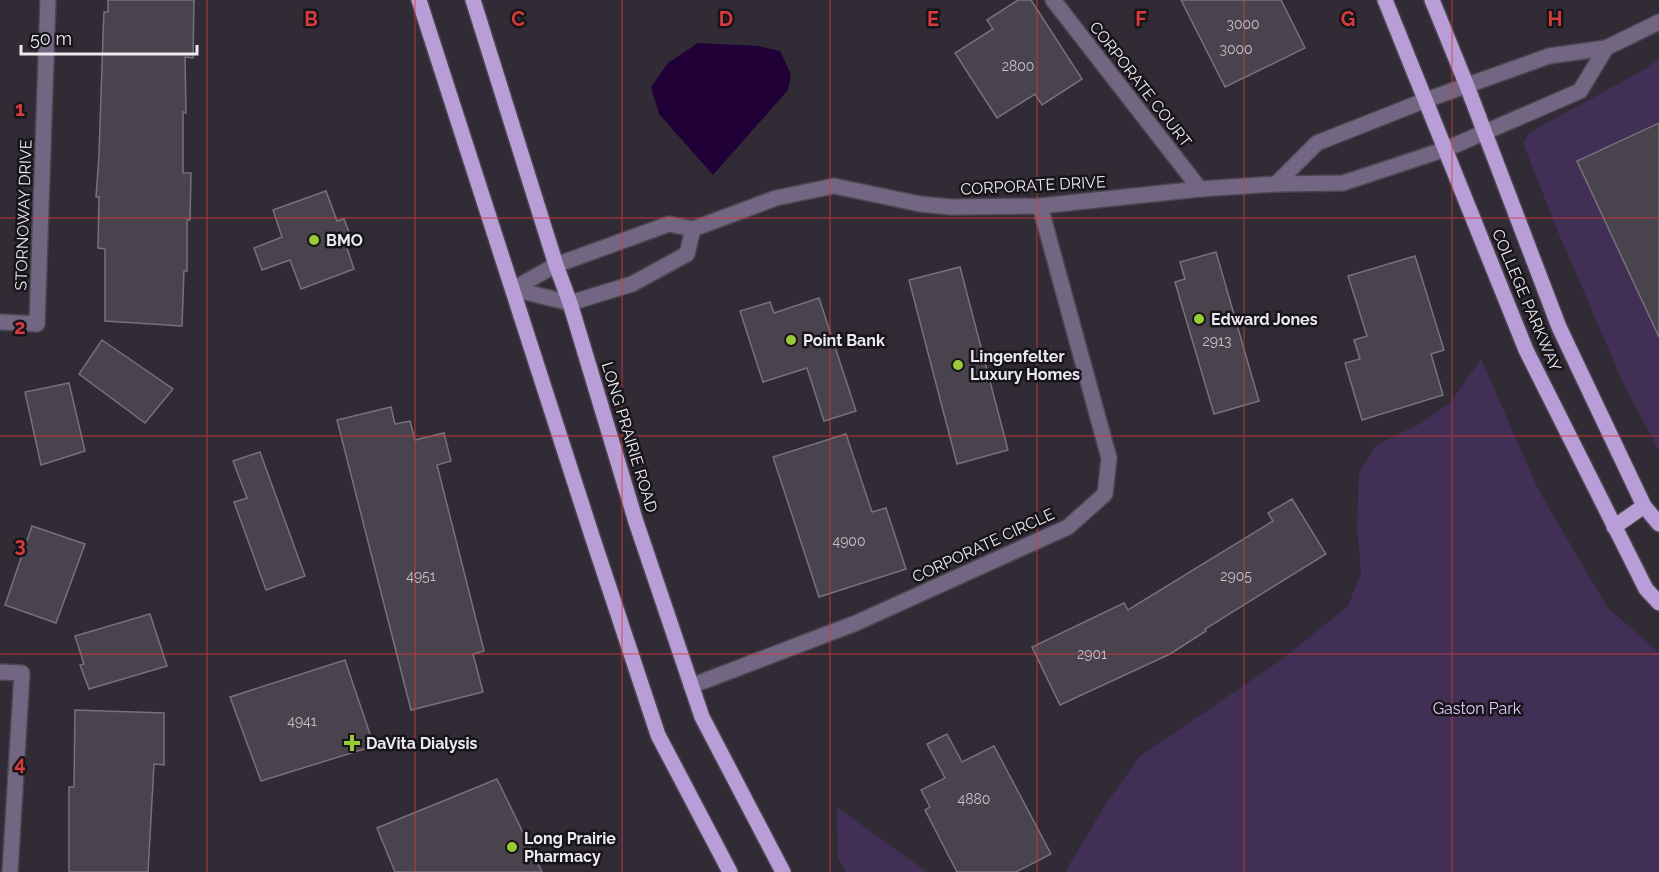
<svg xmlns="http://www.w3.org/2000/svg" width="1659" height="872" viewBox="0 0 1659 872" font-family="Raleway,sans-serif">
	<style>
		.green { fill: #422f55 }
		.water { fill: #210038 }
		.building { fill: #49434e; stroke: #76717d; stroke-width: 1.5 }
		.lines { fill: none; stroke-linecap: round; stroke-linejoin: round }
		.minor-casing { stroke: #4a464f; stroke-width: 18 }
		.major-casing { stroke: #4a464f; stroke-width: 18 }
		.minor { stroke: #736682; stroke-width: 15 }
		.major { stroke: #b99dd6; stroke-width: 15 }
		.grid { fill: none; stroke: #d83b3c; stroke-width: 1.5; stroke-opacity: 0.55 }
		.poi-dot { fill: #99cb36; stroke: #171519; stroke-width: 2 }
		.labels { text-anchor: middle; stroke-width: 5; stroke-linejoin: round; paint-order: stroke }
		.number-label { font-size: 14px; fill: #c3c0c8 }
		.street-label { font-size: 16px; fill: #ece9f0; stroke: #171519 }
		.poi-label { font-size: 16px; font-weight: bold; fill: #ece9f0; stroke: #171519; text-anchor: start }
		.park-label { font-size: 16px; fill: #e1c7fd; stroke: #171519 }
		.grid-label { font-size: 20px; text-anchor: middle; font-weight: bold; fill: #d83b3c; stroke: #171519; stroke-width: 5; stroke-linejoin: round; paint-order: stroke }
	</style>
	<rect width="100%" height="100%" fill="#302b35"/>
	<!-- green -->
	<g class="green">
		<polygon points="1659,58 1659,451 1624,385 1556,227 1523,143 1530,132 1647,68"/>
		<polygon points="1481,359 1538,489 1607,607 1659,653 1659,872 1065,872 1105,805 1140,756 1281,660 1348,606 1361,573 1357,528 1359,472 1376,445 1416,426 1451,402"/>
		<polygon points="837,807 927,872 846,872 838,858"/>
	</g>
	<!-- water -->
	<polygon class="water" points="698,43 758,46 780,51 791,74 788,90 713,175 659,114 651,87 668,63"/>
	<!-- building -->
	<g class="building">
		<polygon points="108,0 194,0 193,58 185,57 186,113 183,112 183,173 191,173 190,220 187,220 187,271 184,271 182,326 105,321 105,249 98,248 99,197 96,197 99,155 103,36 104,12 108,12"/>
		<polygon points="1018,0 1031,0 1082,79 1042,105 1035,94 997,118 955,53 993,29 987,20"/>
		<polygon points="1181,0 1281,0 1305,48 1225,87"/>
		<polygon points="1659,123 1659,337 1577,161"/>
		<polygon points="326,191 337,221 344,219 353,242 346,245 354,269 301,289 290,260 262,270 254,248 282,237 273,210"/>
		<polygon points="1216,252 1259,401 1214,414 1175,282 1185,279 1180,262"/>
		<polygon points="1415,256 1444,350 1431,354 1443,395 1362,420 1345,363 1360,359 1354,340 1367,336 1348,276"/>
		<polygon points="960,267 1008,450 957,464 909,280"/>
		<polygon points="819,298 856,411 824,421 807,368 763,382 740,311 770,302 774,313"/>
		<polygon points="102,340 173,389 145,423 79,374"/>
		<polygon points="69,383 85,451 41,465 25,392"/>
		<polygon points="391,407 395,424 410,421 415,440 444,433 451,461 437,465 484,651 473,654 483,692 411,710 337,420"/>
		<polygon points="846,434 872,512 886,508 906,569 819,597 773,457"/>
		<polygon points="260,452 305,576 266,590 234,502 247,498 233,461"/>
		<polygon points="1292,499 1326,554 1205,629 1206,631 1170,654 1060,705 1032,647 1124,603 1128,610 1273,521 1268,513"/>
		<polygon points="32,526 85,544 56,623 5,605"/>
		<polygon points="150,614 167,666 89,689 80,665 84,664 75,636"/>
		<polygon points="345,660 374,746 261,781 230,697"/>
		<polygon points="75,710 164,713 164,765 154,764 148,872 69,872 69,787 74,787"/>
		<polygon points="947,734 962,762 994,746 1051,854 1016,872 957,872 925,810 930,807 921,790 945,778 927,744"/>
		<polygon points="497,779 542,872 395,872 377,828"/>
	</g>
	<g class="lines">
		<defs>
			<g id="minor">
				<polyline points="1053,0 1200,189"/>
				<polyline points="1276,184 1317,143 1426,100 1549,56 1606,48 1659,22"/>
				<polyline points="513,289 556,265 669,224 693,229 776,198 834,186 920,204 951,207 1040,206 1200,189 1276,184 1343,183 1446,149 1580,91 1606,48"/>
				<polyline points="513,289 570,303 632,284 687,254 693,229"/>
				<polyline points="0,322 37,324 48,0"/>
				<polyline points="0,672 22,673 10,872"/>
				<polyline points="691,686 856,623 1068,527 1105,494 1109,458 1040,206"/>
			</g>
			<g id="major">
				<polyline points="419,0 592,536 658,735 730,872"/>
				<polyline points="473,0 556,265 570,303 636,522 702,717 783,872"/>
				<polyline points="1385,0 1526,350 1646,589 1659,603"/>
				<polyline points="1432,0 1467,86 1559,327 1644,506 1659,524"/>
				<polyline points="1614,527 1644,506"/>
			</g>
		</defs>
		<!-- minor casing -->
		<use href="#minor" class="minor-casing"/>
		<!-- major casing -->
		<use href="#major" class="major-casing"/>
		<!-- minor -->
		<use href="#minor" class="minor"/>
		<!-- major -->
		<use href="#major" class="major"/>
	</g>
	<!-- grid -->
	<path class="grid" d="M 207,0 L 207,872M 415,0 L 415,872M 622,0 L 622,872M 830,0 L 830,872M 1037,0 L 1037,872M 1244,0 L 1244,872M 1452,0 L 1452,872M 0,218 L 1659,218M 0,436 L 1659,436M 0,654 L 1659,654"/>
	<!-- markers -->
	<g class="poi-dot">
		<circle cx="314" cy="240" r="6"/>
		<circle cx="1199" cy="319" r="6"/>
		<circle cx="791" cy="340" r="6"/>
		<circle cx="958" cy="365" r="6"/>
		<path d="M349 734h6v6h6v6h-6v6h-6v-6h-6v-6h6z"/>
		<circle cx="512" cy="847" r="6"/>
	</g>
	<g class="labels">
		<!-- number labels -->
		<g class="number-label">
			<text x="1243" y="29">3000</text>
			<text x="1236" y="54">3000</text>
			<text x="1018" y="71">2800</text>
			<text x="1217" y="346">2913</text>
			<text x="849" y="546">4900</text>
			<text x="421" y="581">4951</text>
			<text x="1236" y="581">2905</text>
			<text x="1092" y="659">2901</text>
			<text x="302" y="726">4941</text>
			<text x="974" y="804">4880</text>
		</g>
		<!-- street labels -->
		<g class="street-label">
			<text transform="translate(1141 84) rotate(52)" y="6">CORPORATE COURT</text>
			<text transform="translate(1033 185) rotate(-3)" y="6">CORPORATE DRIVE</text>
			<text transform="translate(23 215) rotate(-88)" y="6">STORNOWAY DRIVE</text>
			<text transform="translate(1527 300) rotate(67)" y="6">COLLEGE PARKWAY</text>
			<text transform="translate(630 437) rotate(73)" y="6">LONG PRAIRIE ROAD</text>
			<text transform="translate(983 545) rotate(-25)" y="6">CORPORATE CIRCLE</text>
		</g>
		<!-- poi labels -->
		<g class="poi-label">
			<text x="326" y="246">BMO</text>
			<text x="1211" y="325">Edward Jones</text>
			<text x="803" y="346">Point Bank</text>
			<text x="970" y="362">Lingenfelter<tspan x="970" dy="18">Luxury Homes</tspan></text>
			<text x="366" y="749">DaVita Dialysis</text>
			<text x="524" y="844">Long Prairie<tspan x="524" dy="18">Pharmacy</tspan></text>
		</g>
		<!-- park labels -->
		<g class="park-label">
			<text x="1477" y="714">Gaston Park</text>
		</g>
	</g>
	<g class="grid-label">
		<text x="311" y="26">B</text>
		<text x="518" y="26">C</text>
		<text x="726" y="26">D</text>
		<text x="933" y="26">E</text>
		<text x="1141" y="26">F</text>
		<text x="1348" y="26">G</text>
		<text x="1555" y="26">H</text>
		<text x="20" y="116">1</text>
		<text x="20" y="334">2</text>
		<text x="20" y="552">3</text>
		<text x="20" y="770">4</text>
	</g>
	<!-- scale -->
	<path d="M21 45v9h176v-9" fill="none" stroke="#ece9f0" stroke-width="3"/>
	<text x="30" y="45" font-size="18" fill="#ece9f0" stroke="#171519" stroke-width="4.5" paint-order="stroke">50 m</text>
</svg>
